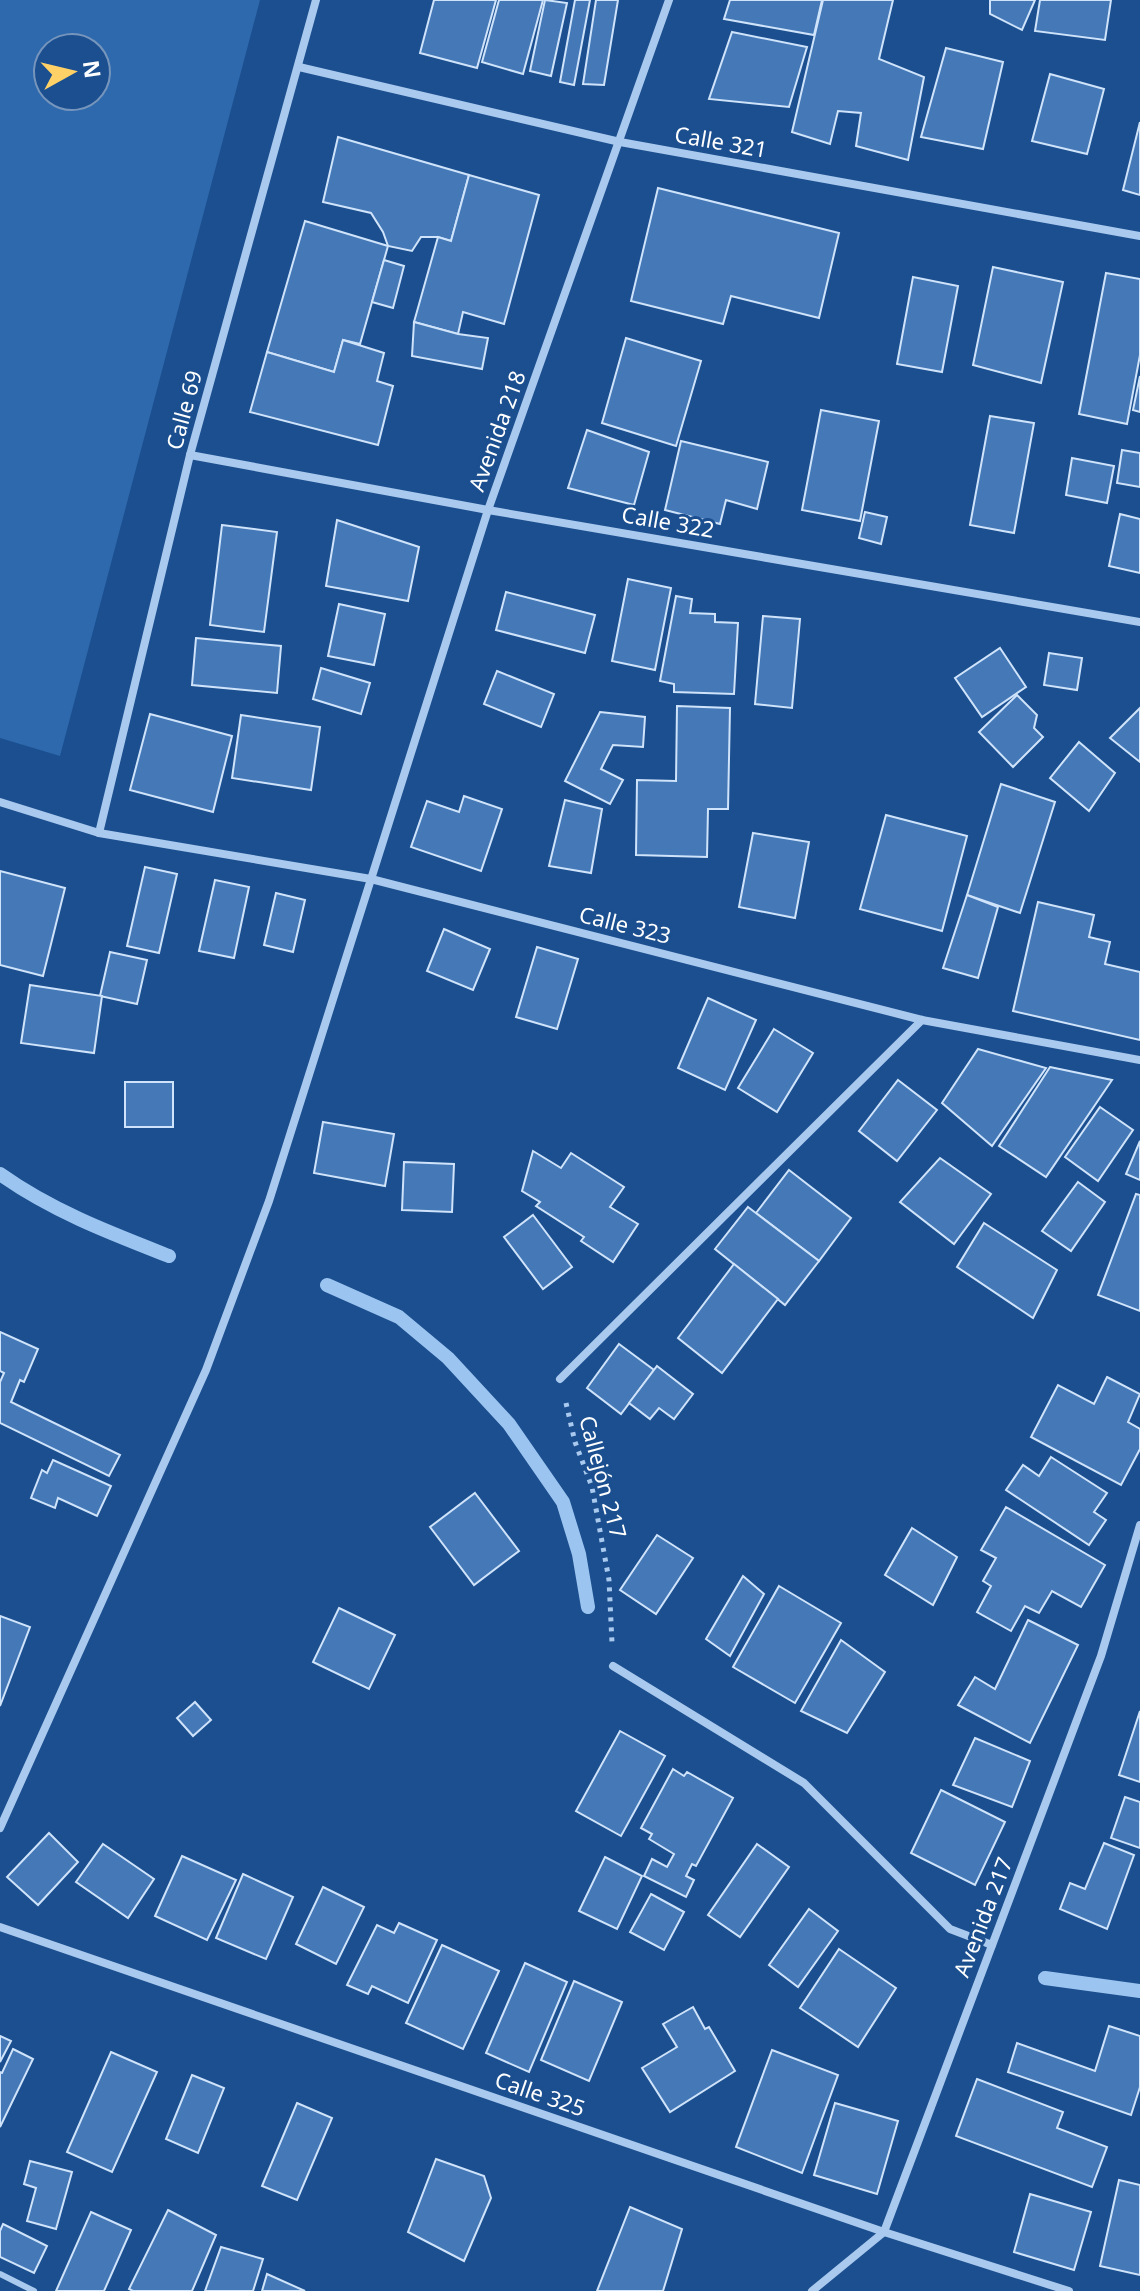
<svg xmlns="http://www.w3.org/2000/svg" width="1140" height="2291" viewBox="0 0 1140 2291" font-family="'Noto Sans',sans-serif">
	<style>
		.green { fill: #2e69ad; fill-rule: evenodd }
		.lines { fill: none; stroke-linecap: round; stroke-linejoin: round }
		.stream { stroke: #9cc4f0; stroke-width: 14 }
		.building { fill: #4478b7; stroke: #cfe3fa; stroke-width: 2 }
		.path { stroke: #a9c9ee; stroke-width: 5; stroke-dasharray: 4 6; stroke-linecap: butt }
		.lane { stroke: #a9c9ee; stroke-width: 6 }
		.street { stroke: #a9c9ee; stroke-width: 8 }
		.labels { text-anchor: middle; stroke-width: 6; stroke-linejoin: round; paint-order: stroke }
		.street-label { font-size: 22px; fill: #fff; stroke: #1b4f8f }
	</style>
	<rect width="100%" height="100%" fill="#1b4f8f"/>
	<!-- green -->
	<path class="green" d="M 0,0 L 260,0 L 60,756 L 0,738 ZM 48,48 L 96,48 L 96,96 L 48,96 Z"/>
	<g class="lines">
		<!-- stream -->
		<g class="stream">
			<path d="M 0,1174 C 52,1211 110,1233 169,1256"/>
			<polyline points="327,1285 399,1317 448,1358 509,1424 563,1502 579,1554 588,1607"/>
			<polyline points="1045,1978 1140,1991"/>
		</g>
	</g>
	<!-- building -->
	<g class="building">
		<polygon points="434,0 496,0 477,68 420,53"/>
		<polygon points="499,0 543,0 523,74 482,62"/>
		<polygon points="545,0 567,3 551,76 530,71"/>
		<polygon points="575,0 590,0 574,85 560,82"/>
		<polygon points="596,0 618,0 604,85 583,84"/>
		<polygon points="730,0 822,0 814,35 724,19"/>
		<polygon points="823,0 893,0 879,59 924,77 908,160 856,146 861,113 838,111 830,144 792,132"/>
		<polygon points="990,0 1035,0 1022,30 990,14"/>
		<polygon points="1040,0 1111,0 1105,40 1035,31"/>
		<polygon points="732,32 807,47 789,107 709,99"/>
		<polygon points="946,48 1003,62 983,149 921,137"/>
		<polygon points="1050,74 1104,89 1087,154 1032,141"/>
		<polygon points="1140,122 1140,195 1123,190"/>
		<polygon points="338,137 469,175 451,241 438,237 421,237 412,251 388,246 383,232 371,213 323,202"/>
		<polygon points="469,175 539,195 504,324 463,312 458,334 414,322 438,237 451,241"/>
		<polygon points="658,188 839,233 819,318 731,296 723,324 631,301"/>
		<polygon points="305,221 388,246 360,344 343,340 334,372 267,352"/>
		<polygon points="384,260 404,266 393,308 372,302"/>
		<polygon points="993,267 1063,282 1041,383 973,365"/>
		<polygon points="1106,273 1140,279 1140,355 1127,424 1079,414"/>
		<polygon points="913,277 958,286 942,372 897,364"/>
		<polygon points="414,322 458,334 488,338 482,369 412,356"/>
		<polygon points="626,338 701,361 676,446 602,423"/>
		<polygon points="343,340 384,353 377,381 393,386 378,445 250,412 267,352 334,372"/>
		<polygon points="1140,376 1140,412 1133,410"/>
		<polygon points="821,410 879,421 860,521 802,510"/>
		<polygon points="990,416 1034,423 1014,533 970,525"/>
		<polygon points="587,430 649,452 634,505 568,488"/>
		<polygon points="681,441 768,462 757,509 726,500 720,524 665,510"/>
		<polygon points="1122,450 1140,453 1140,487 1117,483"/>
		<polygon points="1072,458 1114,466 1107,503 1066,495"/>
		<polygon points="865,512 887,517 881,544 859,538"/>
		<polygon points="1120,514 1140,519 1140,573 1109,566"/>
		<polygon points="337,520 419,547 408,601 326,586"/>
		<polygon points="222,525 277,532 264,632 210,625"/>
		<polygon points="628,579 671,588 655,670 612,661"/>
		<polygon points="506,592 595,615 585,653 496,630"/>
		<polygon points="676,596 692,599 690,613 715,614 715,622 738,623 734,694 674,692 674,684 660,681"/>
		<polygon points="339,604 385,614 374,665 328,656"/>
		<polygon points="763,616 800,619 792,708 755,704"/>
		<polygon points="196,638 281,646 277,693 192,685"/>
		<polygon points="1000,648 1026,687 982,717 955,678"/>
		<polygon points="1049,653 1082,658 1077,690 1044,685"/>
		<polygon points="321,668 370,683 361,714 313,699"/>
		<polygon points="497,671 554,694 541,727 484,704"/>
		<polygon points="1017,695 1037,715 1034,728 1043,737 1013,767 979,732"/>
		<polygon points="677,706 730,708 728,809 708,809 707,857 636,855 637,780 676,781"/>
		<polygon points="1140,708 1140,762 1110,738"/>
		<polygon points="600,712 645,717 643,747 613,745 601,769 623,780 610,804 565,781"/>
		<polygon points="150,714 232,736 213,812 130,790"/>
		<polygon points="241,715 320,727 311,790 232,778"/>
		<polygon points="1079,742 1115,773 1089,811 1050,778"/>
		<polygon points="1001,784 1055,802 1020,913 967,895"/>
		<polygon points="464,796 502,809 481,871 411,847 427,801 459,812"/>
		<polygon points="565,800 602,809 591,873 549,866"/>
		<polygon points="886,815 967,836 942,931 860,909"/>
		<polygon points="753,833 809,842 795,918 739,907"/>
		<polygon points="145,867 177,874 159,953 127,946"/>
		<polygon points="0,871 65,888 43,976 0,965"/>
		<polygon points="215,880 249,887 234,958 199,951"/>
		<polygon points="276,893 305,900 293,952 264,945"/>
		<polygon points="967,895 998,907 978,978 943,968"/>
		<polygon points="1038,902 1094,915 1089,937 1110,942 1105,964 1140,972 1140,1040 1013,1011"/>
		<polygon points="444,929 490,949 473,990 427,971"/>
		<polygon points="537,947 578,959 557,1029 516,1017"/>
		<polygon points="110,952 147,960 137,1004 100,996"/>
		<polygon points="30,985 102,996 94,1053 21,1043"/>
		<polygon points="708,998 756,1020 725,1090 678,1068"/>
		<polygon points="774,1029 813,1053 777,1112 738,1088"/>
		<polygon points="978,1049 1046,1068 992,1146 942,1103"/>
		<polygon points="1050,1067 1112,1080 1046,1177 999,1146"/>
		<polygon points="898,1080 937,1110 897,1161 859,1131"/>
		<rect x="125" y="1082" width="48" height="45"/>
		<polygon points="1100,1107 1133,1130 1098,1181 1065,1157"/>
		<polygon points="323,1122 394,1134 385,1186 314,1173"/>
		<polygon points="1140,1141 1140,1180 1126,1174"/>
		<polygon points="533,1151 561,1168 571,1153 624,1187 610,1207 638,1224 613,1262 581,1241 584,1237 536,1206 540,1202 522,1191"/>
		<polygon points="940,1158 991,1194 954,1244 900,1202"/>
		<polygon points="404,1162 454,1164 452,1212 402,1210"/>
		<polygon points="789,1170 851,1218 819,1261 756,1213"/>
		<polygon points="1078,1182 1105,1202 1071,1251 1042,1231"/>
		<polygon points="1136,1194 1140,1195 1140,1311 1098,1295"/>
		<polygon points="748,1207 819,1261 785,1305 715,1249"/>
		<polygon points="533,1215 572,1267 543,1289 504,1237"/>
		<polygon points="984,1223 1057,1270 1033,1318 957,1267"/>
		<polygon points="734,1264 778,1299 722,1373 678,1338"/>
		<polygon points="0,1332 38,1349 24,1382 20,1380 11,1402 120,1455 109,1476 0,1423 0,1382 4,1373 0,1371"/>
		<polygon points="619,1344 654,1370 621,1414 587,1388"/>
		<polygon points="657,1366 693,1394 674,1419 659,1408 650,1419 629,1403"/>
		<polygon points="1107,1377 1140,1394 1128,1422 1140,1429 1140,1449 1121,1485 1031,1437 1058,1385 1094,1404"/>
		<polygon points="1051,1457 1107,1493 1094,1512 1106,1520 1089,1545 1006,1490 1023,1465 1039,1476"/>
		<polygon points="53,1460 111,1486 97,1516 58,1498 55,1508 31,1498 42,1470 47,1473"/>
		<polygon points="475,1493 519,1551 474,1585 430,1527"/>
		<polygon points="1006,1507 1105,1565 1081,1607 1052,1591 1039,1613 1025,1606 1011,1631 977,1612 991,1586 983,1581 996,1558 981,1550"/>
		<polygon points="912,1528 957,1557 933,1605 885,1575"/>
		<polygon points="657,1535 693,1558 656,1614 620,1590"/>
		<polygon points="743,1576 764,1594 730,1656 706,1639"/>
		<polygon points="779,1586 841,1623 795,1703 733,1667"/>
		<polygon points="339,1608 395,1635 369,1689 313,1662"/>
		<polygon points="0,1616 30,1627 0,1706"/>
		<polygon points="1028,1620 1078,1645 1030,1743 958,1705 975,1677 995,1689"/>
		<polygon points="841,1640 885,1672 847,1733 801,1711"/>
		<polygon points="195,1702 211,1720 193,1736 177,1718"/>
		<polygon points="1140,1711 1140,1782 1119,1775"/>
		<polygon points="620,1731 665,1756 621,1836 576,1811"/>
		<polygon points="975,1738 1030,1761 1012,1807 953,1785"/>
		<polygon points="673,1769 684,1776 687,1772 733,1798 696,1866 692,1864 686,1876 694,1880 686,1897 644,1876 652,1859 667,1867 674,1854 649,1839 652,1834 641,1828"/>
		<polygon points="941,1790 1005,1822 975,1885 911,1853"/>
		<polygon points="1125,1797 1140,1802 1140,1848 1111,1838"/>
		<polygon points="49,1833 78,1862 38,1905 7,1877"/>
		<polygon points="1104,1843 1134,1855 1107,1929 1060,1909 1070,1883 1085,1889"/>
		<polygon points="103,1844 154,1879 128,1918 76,1882"/>
		<polygon points="757,1844 789,1867 740,1937 708,1915"/>
		<polygon points="182,1856 236,1880 207,1940 155,1916"/>
		<polygon points="605,1857 642,1876 617,1929 579,1911"/>
		<polygon points="243,1874 293,1897 266,1959 216,1938"/>
		<polygon points="323,1887 364,1907 336,1964 296,1944"/>
		<polygon points="651,1894 684,1912 664,1950 630,1932"/>
		<polygon points="809,1909 838,1931 798,1987 769,1965"/>
		<polygon points="399,1923 437,1940 408,2003 372,1986 368,1994 347,1985 377,1925 394,1933"/>
		<polygon points="442,1945 499,1971 463,2049 406,2023"/>
		<polygon points="839,1949 896,1988 858,2047 800,2008"/>
		<polygon points="525,1963 567,1982 529,2072 486,2053"/>
		<polygon points="574,1981 622,2002 589,2081 541,2060"/>
		<polygon points="693,2007 705,2029 709,2027 735,2071 670,2112 642,2068 677,2047 663,2024"/>
		<polygon points="1109,2026 1140,2036 1140,2087 1131,2115 1008,2072 1017,2043 1095,2071"/>
		<polygon points="0,2036 11,2041 0,2062"/>
		<polygon points="13,2049 33,2059 0,2127 0,2072 2,2073"/>
		<polygon points="772,2050 838,2075 802,2173 736,2147"/>
		<polygon points="111,2052 157,2072 112,2172 67,2152"/>
		<polygon points="192,2075 224,2088 198,2153 166,2139"/>
		<polygon points="977,2079 1063,2112 1057,2128 1107,2147 1092,2187 956,2136"/>
		<polygon points="297,2103 332,2118 297,2200 262,2186"/>
		<polygon points="835,2103 898,2121 877,2194 814,2175"/>
		<polygon points="436,2159 484,2176 491,2198 464,2261 408,2232"/>
		<polygon points="30,2161 72,2172 56,2229 27,2221 36,2188 24,2184"/>
		<polygon points="1119,2180 1140,2185 1140,2275 1100,2266"/>
		<polygon points="1030,2194 1091,2212 1074,2270 1014,2252"/>
		<polygon points="630,2207 682,2229 663,2291 597,2291"/>
		<polygon points="168,2210 216,2235 192,2291 133,2291 129,2289"/>
		<polygon points="91,2212 131,2230 104,2291 56,2291"/>
		<polygon points="3,2224 47,2246 34,2273 0,2257 0,2231"/>
		<polygon points="221,2247 263,2259 253,2291 205,2291"/>
		<polygon points="267,2274 305,2291 262,2291"/>
	</g>
	<g class="lines">
		<!-- path -->
		<polyline class="path" points="566,1403 575,1442 592,1487 609,1580 612,1643"/>
		<!-- lane -->
		<polyline class="lane" points="0,2274 34,2291"/>
		<!-- street -->
		<g class="street">
			<polyline points="299,67 620,142 1140,236"/>
			<polyline points="190,455 488,510 1140,622"/>
			<polyline points="0,802 99,833 371,879 922,1020 1140,1060"/>
			<polyline points="99,833 190,455 316,0"/>
			<polyline points="560,1379 922,1020"/>
			<polyline points="613,1666 804,1783 950,1929 992,1945"/>
			<polyline points="0,1828 206,1370 269,1201 488,510 669,0"/>
			<polyline points="0,1927 884,2232 1069,2291"/>
			<polyline points="812,2291 884,2232 1101,1656 1140,1525"/>
		</g>
	</g>
	<g class="labels">
		<!-- street labels -->
		<g class="street-label">
			<text transform="translate(721 142) rotate(10)" y="8">Calle 321</text>
			<text transform="translate(184 410) rotate(-75)" y="8">Calle 69</text>
			<text transform="translate(497 431) rotate(-70)" y="8">Avenida 218</text>
			<text transform="translate(668 522) rotate(10)" y="8">Calle 322</text>
			<text transform="translate(625 925) rotate(14)" y="8">Calle 323</text>
			<text transform="translate(603 1477) rotate(75)" y="8">Callejón 217</text>
			<text transform="translate(983 1917) rotate(-69)" y="8">Avenida 217</text>
			<text transform="translate(540 2094) rotate(19)" y="8">Calle 325</text>
		</g>
	</g>
	<!-- north arrow -->
	<g transform="translate(72 72) rotate(82)"><circle r="38" fill="#1b4f8f" stroke="#7695bc" stroke-width="2"/>
	<path d="M0-6L14 30L0 20L-14 30Z" fill="#ffd166"/>
	<text y="-12" font-size="22" font-weight="bold" text-anchor="middle" fill="#ffffff">N</text>
	</g>
</svg>
